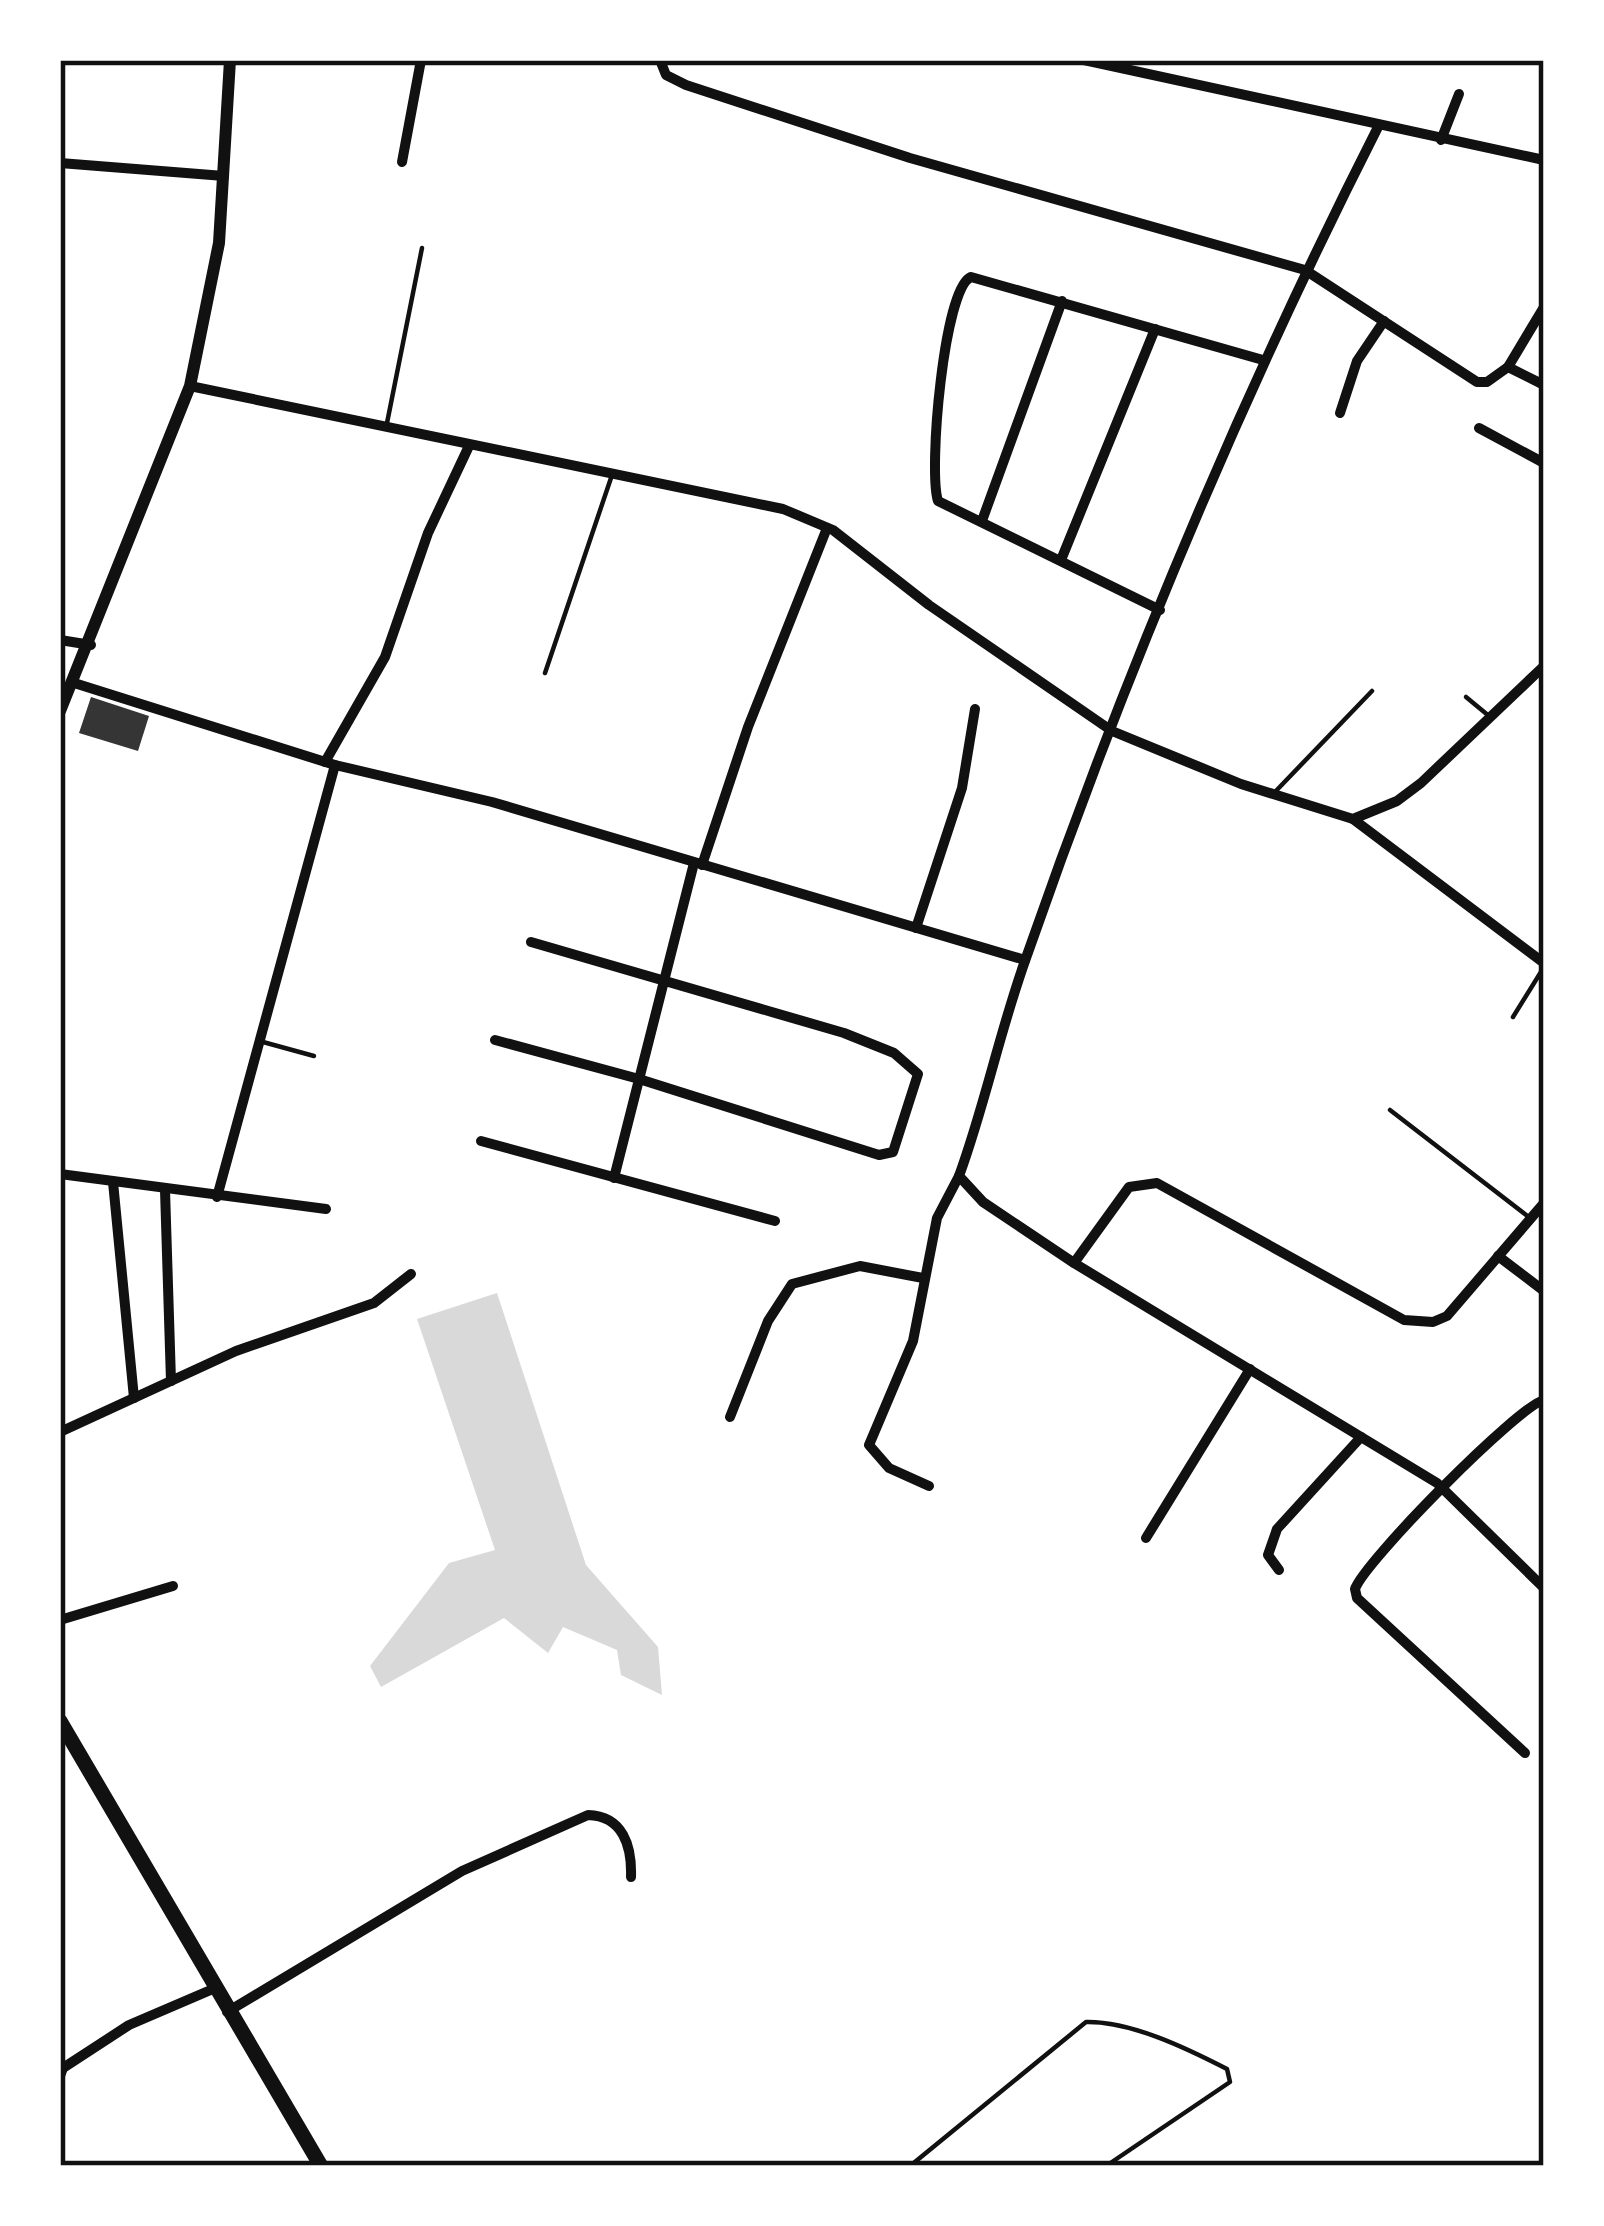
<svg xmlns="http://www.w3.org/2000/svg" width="1604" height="2226" viewBox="0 0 1604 2226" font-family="'Source Sans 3',sans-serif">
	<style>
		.water { fill: #d9d9d9 }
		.building { fill: #353535 }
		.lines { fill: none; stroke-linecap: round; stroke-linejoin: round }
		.service { stroke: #111; stroke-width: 4.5 }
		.minor { stroke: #111; stroke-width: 10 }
		.tertiary { stroke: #111; stroke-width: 12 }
		.primary { stroke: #111; stroke-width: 15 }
		.neatline { fill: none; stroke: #111; stroke-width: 4.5 }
	</style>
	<rect width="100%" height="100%" fill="#fff"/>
	<!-- water -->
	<polygon class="water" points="497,1293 586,1565 658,1647 662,1695 621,1675 617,1650 563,1627 548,1653 504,1618 381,1687 370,1666 449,1563 495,1550 417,1319"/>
	<!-- building -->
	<polygon class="building" points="91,697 149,716 138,751 79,733"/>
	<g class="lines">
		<!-- service -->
		<g class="service">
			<polyline points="387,423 422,248"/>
			<polyline points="545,673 612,475"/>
			<polyline points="1466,697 1489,716"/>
			<polyline points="1273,794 1372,691"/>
			<polyline points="1513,1017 1544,967"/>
			<polyline points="263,1042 314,1056"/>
			<polyline points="1390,1110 1530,1218"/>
			<path d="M 910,2166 L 1086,2022 C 1131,2021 1188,2049 1227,2069 L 1230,2082 L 1106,2166"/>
		</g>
		<!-- minor -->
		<g class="minor">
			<polyline points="660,60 666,75 686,85 910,158 1305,270 1477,382 1487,382 1508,367 1544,385"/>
			<polyline points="1084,60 1544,160"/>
			<path d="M 1378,127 C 1242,395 1125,674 1026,958 C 1000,1030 985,1105 959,1176 L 983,1202 L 1074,1263 L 1437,1483 L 1544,1588"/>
			<polyline points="1441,140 1459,94"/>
			<polyline points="402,162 421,60"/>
			<polyline points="60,163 224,176"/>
			<polyline points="1508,367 1544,307"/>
			<polyline points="190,386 783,509 833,530 929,605 1112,731 1241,784 1353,819 1397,801 1421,783 1544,666"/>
			<polyline points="1340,413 1357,361 1384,321"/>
			<polyline points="1479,428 1544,463"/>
			<polyline points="983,518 1062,301"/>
			<polyline points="1061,560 1155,329"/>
			<path d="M 1160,610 L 938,501 C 928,470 944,288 971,277 L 1263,360"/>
			<polyline points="60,640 91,645"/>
			<polyline points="71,682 335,765 492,802 1025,960"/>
			<polyline points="325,762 385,657 428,533 469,446"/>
			<polyline points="1353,819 1544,963"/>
			<polyline points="702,865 748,727 827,528"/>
			<polyline points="916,928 962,788 975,709"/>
			<polyline points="495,1040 639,1079 879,1155 893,1152 918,1074 894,1053 844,1033 531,942"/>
			<polyline points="481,1141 775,1221"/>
			<polyline points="60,1174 326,1209"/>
			<polyline points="614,1178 694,863"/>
			<polyline points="113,1182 134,1398"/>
			<polyline points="165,1190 171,1381"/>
			<polyline points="217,1197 335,765"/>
			<polyline points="1498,1256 1544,1291"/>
			<polyline points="1074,1263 1129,1187 1157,1183 1404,1320 1433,1322 1447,1316 1544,1203"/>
			<polyline points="730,1417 768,1321 792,1284 860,1266 923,1278"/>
			<polyline points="60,1432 236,1351 374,1303 411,1274"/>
			<polyline points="929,1486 889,1468 869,1445 913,1341 937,1218 959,1176"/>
			<polyline points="1146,1538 1250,1369"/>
			<polyline points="1279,1570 1268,1555 1277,1529 1361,1437"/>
			<polyline points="60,1620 173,1586"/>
			<path d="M 1525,1753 L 1357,1598 L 1355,1589 C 1364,1562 1518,1406 1544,1400"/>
			<path d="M 227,2012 L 462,1871 L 588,1815 C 623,1816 632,1846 631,1877"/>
			<polyline points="60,2076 63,2068 129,2025 213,1989"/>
		</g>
		<!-- tertiary -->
		<polyline class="tertiary" points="60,711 190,386 219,243 230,60"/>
		<!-- primary -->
		<polyline class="primary" points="60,1721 321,2166"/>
	</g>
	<!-- border -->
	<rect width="1604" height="2226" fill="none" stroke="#ffffff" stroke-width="126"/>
	<rect x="63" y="63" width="1478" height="2100" class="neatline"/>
</svg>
